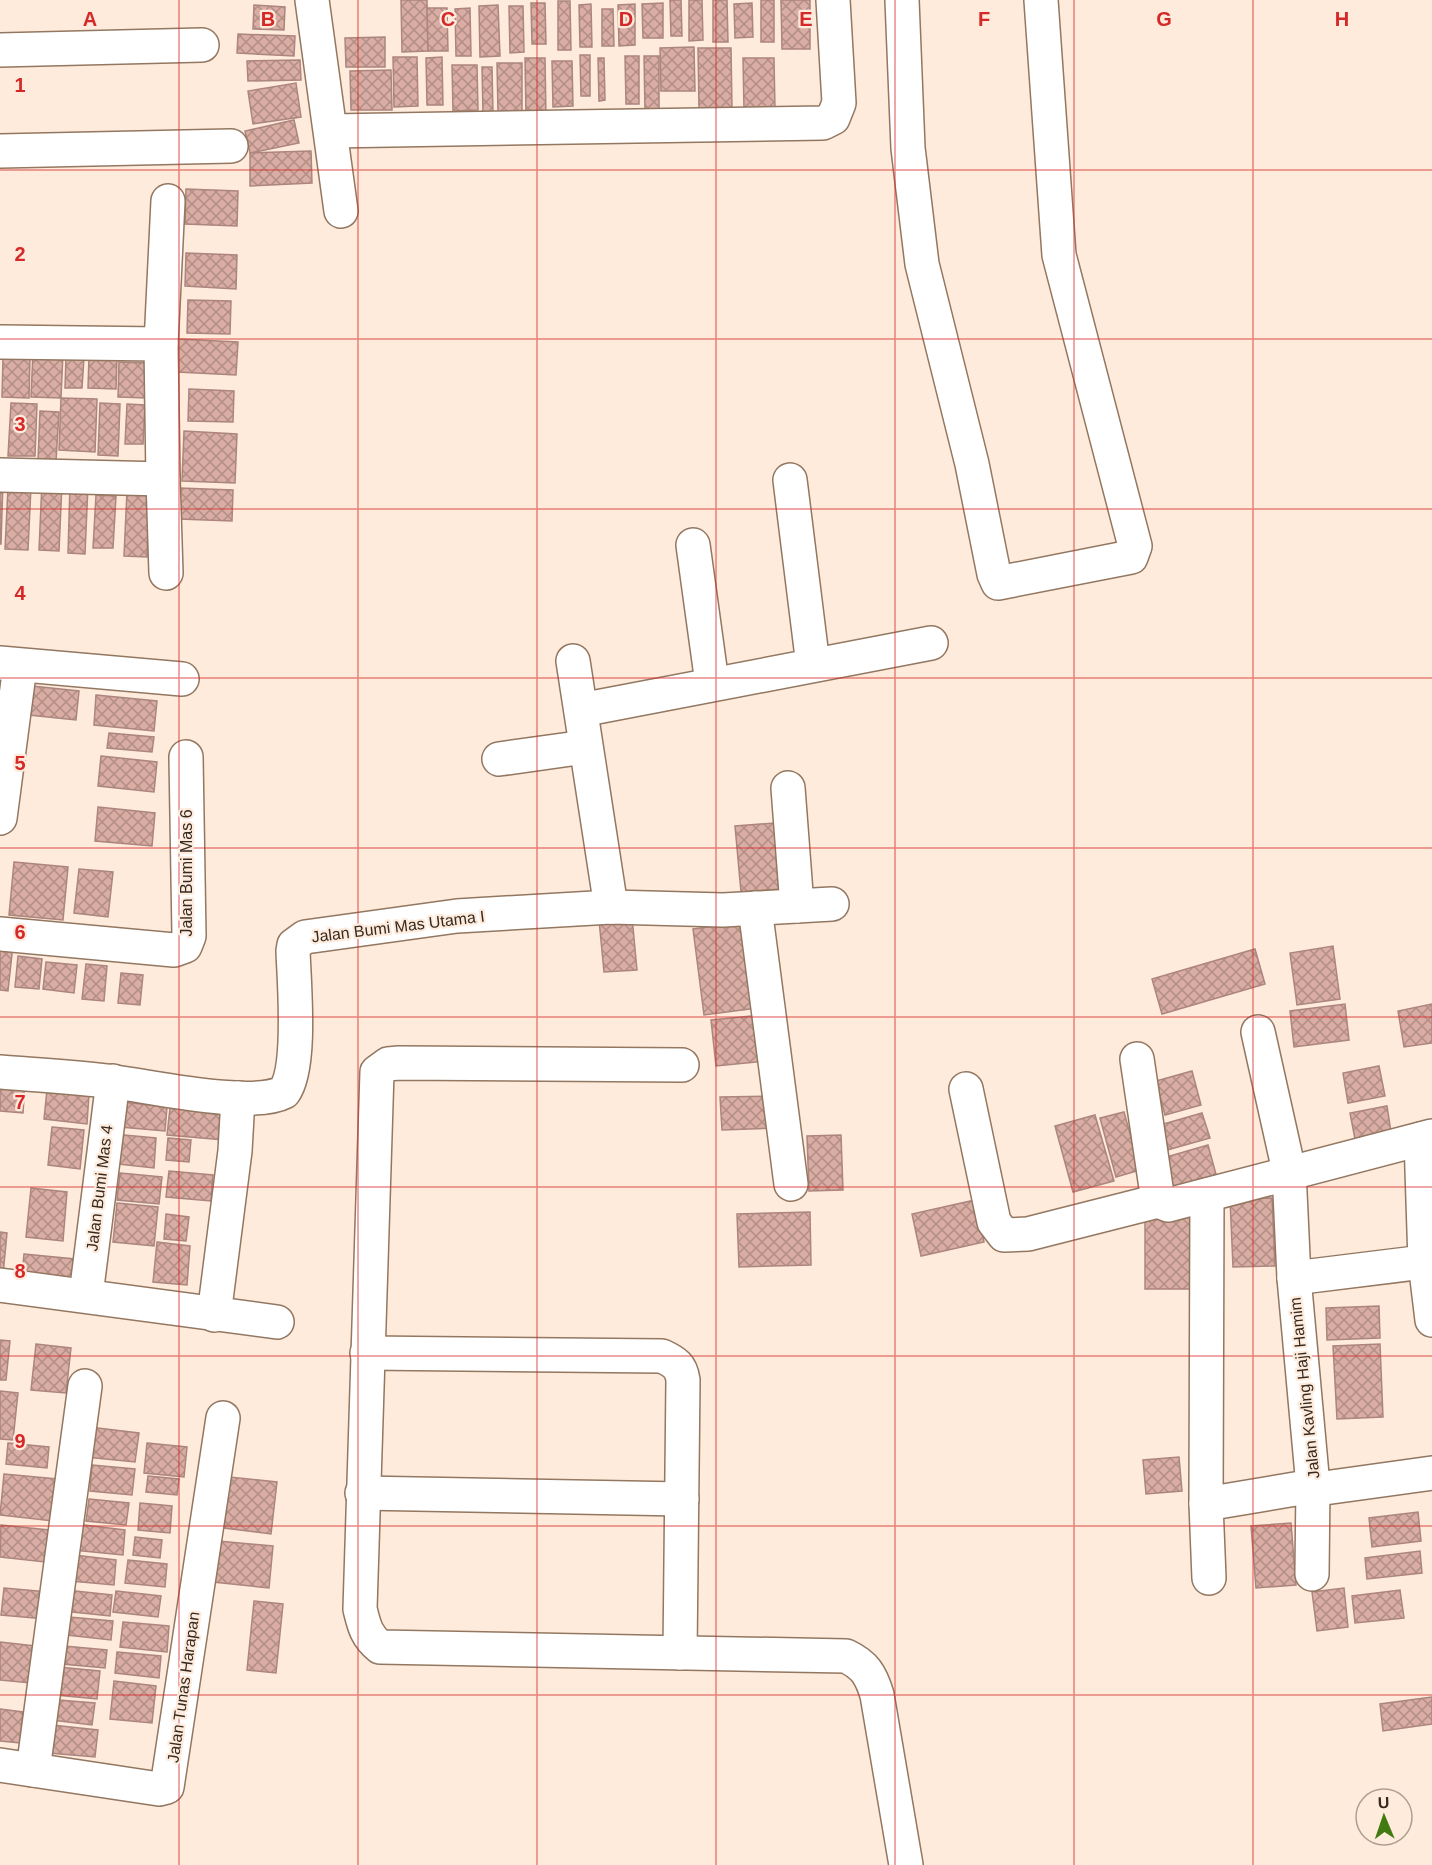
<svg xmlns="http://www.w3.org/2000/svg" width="1432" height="1865" viewBox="0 0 1432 1865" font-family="Arial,sans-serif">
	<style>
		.building { fill: url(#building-cross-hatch); stroke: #ac857e; stroke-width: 1.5 }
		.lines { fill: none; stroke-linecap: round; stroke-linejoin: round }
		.minor-casing { stroke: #937760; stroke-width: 36 }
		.minor { stroke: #fff; stroke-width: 33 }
		.grid { fill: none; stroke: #d62828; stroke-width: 1.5; stroke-opacity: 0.55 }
		.labels { text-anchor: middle; stroke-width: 4.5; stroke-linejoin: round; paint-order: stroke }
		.street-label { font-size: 16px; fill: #362a20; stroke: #feebdc }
		.grid-label { font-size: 20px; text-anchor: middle; font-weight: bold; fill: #d62828; stroke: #feebdc; stroke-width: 4.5; stroke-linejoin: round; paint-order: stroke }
	</style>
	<defs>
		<pattern id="building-cross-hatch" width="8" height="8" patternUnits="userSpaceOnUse" patternTransform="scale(1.5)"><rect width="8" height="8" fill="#d9ada3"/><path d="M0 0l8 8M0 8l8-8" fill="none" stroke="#b18d84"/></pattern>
	</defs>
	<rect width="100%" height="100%" fill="#feebdc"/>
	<!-- building -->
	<g class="building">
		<polygon points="401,0 427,0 428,51 402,52"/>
		<polygon points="670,0 681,0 682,36 671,36"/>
		<polygon points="689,0 702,0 703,40 689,41"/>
		<polygon points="713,0 727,0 728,42 713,42"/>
		<rect x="761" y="0" width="13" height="42"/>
		<polygon points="781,0 810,0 810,49 782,49"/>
		<polygon points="558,1 570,1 571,50 558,50"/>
		<polygon points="531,3 545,3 546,44 532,44"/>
		<polygon points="663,3 663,38 643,38 642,4"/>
		<polygon points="752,3 753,37 735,38 734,4"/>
		<polygon points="591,4 592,47 580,47 579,5"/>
		<polygon points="635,4 635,45 619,46 618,5"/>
		<polygon points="254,5 285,7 284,30 253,29"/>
		<polygon points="498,5 500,56 480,57 479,6"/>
		<polygon points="509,6 523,6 524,52 510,53"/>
		<polygon points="427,8 447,8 448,51 428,51"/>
		<polygon points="470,8 471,56 456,56 455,9"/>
		<polygon points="602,9 613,9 614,46 602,46"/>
		<polygon points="238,34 295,36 294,56 237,53"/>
		<polygon points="385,37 385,67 346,67 345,38"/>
		<polygon points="694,47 695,91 661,91 660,48"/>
		<polygon points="698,48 731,48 732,108 699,109"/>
		<polygon points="580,55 590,55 590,96 581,96"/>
		<polygon points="625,56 639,56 639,104 626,104"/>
		<polygon points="644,56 659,56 659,111 645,111"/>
		<polygon points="393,57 417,57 418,106 394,107"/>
		<polygon points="442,57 443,105 427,105 426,58"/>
		<polygon points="525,58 545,58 546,117 526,117"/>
		<polygon points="598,58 604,58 605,100 599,101"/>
		<polygon points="743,58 774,58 775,109 744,110"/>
		<polygon points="300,60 301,80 248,81 247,61"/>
		<polygon points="552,61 572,61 573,106 553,107"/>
		<polygon points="497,63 522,63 522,113 498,113"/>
		<polygon points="452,65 477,65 478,110 453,111"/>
		<polygon points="482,67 492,67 493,114 483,114"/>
		<polygon points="391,70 392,110 351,110 350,71"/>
		<polygon points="296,83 301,117 253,124 248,91"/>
		<polygon points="294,120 299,143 250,153 245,131"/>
		<polygon points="311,151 312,183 250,186 250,153"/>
		<polygon points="186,189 238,191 237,226 185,224"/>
		<polygon points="186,253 237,255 236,289 185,286"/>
		<polygon points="188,300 231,301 230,334 187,333"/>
		<polygon points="178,339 238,342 236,375 177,372"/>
		<polygon points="33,352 63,353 61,398 31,397"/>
		<polygon points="66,356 84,357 82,388 65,388"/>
		<polygon points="89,356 117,358 116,389 88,388"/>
		<polygon points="3,357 30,358 29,398 2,397"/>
		<polygon points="119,362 148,363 147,398 118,397"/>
		<polygon points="189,389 234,391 233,422 188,421"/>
		<polygon points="61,398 97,399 95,452 59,450"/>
		<polygon points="11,403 37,404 35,456 8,456"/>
		<polygon points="100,403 120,404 118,456 98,455"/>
		<polygon points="127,404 145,405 143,444 125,444"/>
		<polygon points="40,411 59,412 56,461 38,460"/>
		<polygon points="184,431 237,434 235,483 182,481"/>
		<polygon points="0,482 3,482 1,544 0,544"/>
		<polygon points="42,482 62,483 59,551 39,550"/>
		<polygon points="70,485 88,485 85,554 68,553"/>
		<polygon points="8,487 31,487 28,550 5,549"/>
		<polygon points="180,488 233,490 232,521 179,519"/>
		<polygon points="127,491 149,492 147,557 124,556"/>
		<polygon points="96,495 116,496 113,548 93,548"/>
		<polygon points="32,686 79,691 76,720 29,715"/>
		<polygon points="96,695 157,701 154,731 94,725"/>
		<polygon points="109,733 154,737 152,752 107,748"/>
		<polygon points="101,756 157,762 154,792 98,786"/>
		<polygon points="98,807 155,813 152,846 95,841"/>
		<polygon points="775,823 780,889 741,892 735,826"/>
		<polygon points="14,862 68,867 63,920 9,915"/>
		<polygon points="79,869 113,872 108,917 74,913"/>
		<polygon points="632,917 637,970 604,972 599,920"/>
		<polygon points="745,922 757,1008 704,1015 693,929"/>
		<polygon points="0,943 13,945 8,991 0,990"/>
		<polygon points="1333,946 1340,999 1297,1005 1290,953"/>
		<polygon points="1255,949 1265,984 1162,1014 1152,979"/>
		<polygon points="18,956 42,959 39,989 15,987"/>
		<polygon points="46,962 77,965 74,993 43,989"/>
		<polygon points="86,964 107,966 104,1001 82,999"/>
		<polygon points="121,973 143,975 140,1005 118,1003"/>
		<polygon points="1345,1004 1349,1040 1294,1047 1290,1011"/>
		<polygon points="1432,1004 1432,1043 1404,1047 1398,1011"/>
		<polygon points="761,1015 766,1061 716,1066 711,1020"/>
		<polygon points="1379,1066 1385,1096 1348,1103 1343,1073"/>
		<polygon points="1192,1071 1201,1105 1165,1115 1156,1081"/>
		<polygon points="0,1081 25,1083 23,1113 0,1111"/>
		<polygon points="47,1090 89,1094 87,1124 44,1119"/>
		<polygon points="773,1096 775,1128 722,1130 720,1097"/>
		<polygon points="123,1102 167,1107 165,1131 120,1127"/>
		<polygon points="1387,1106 1391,1132 1355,1139 1350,1113"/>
		<polygon points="170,1108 227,1113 224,1140 167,1135"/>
		<polygon points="1124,1112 1140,1170 1116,1177 1100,1118"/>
		<polygon points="1202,1113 1210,1138 1160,1152 1153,1127"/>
		<polygon points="1095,1115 1114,1181 1073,1192 1055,1126"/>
		<polygon points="52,1127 84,1130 80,1169 48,1165"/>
		<polygon points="113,1134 156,1138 154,1168 109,1163"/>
		<polygon points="841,1135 843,1190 809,1191 807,1136"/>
		<polygon points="168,1138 191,1140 189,1162 166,1160"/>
		<polygon points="1208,1145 1217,1178 1172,1190 1163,1158"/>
		<polygon points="169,1171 213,1175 211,1201 166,1197"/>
		<polygon points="120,1173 162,1177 159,1204 117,1200"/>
		<polygon points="31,1188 67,1192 63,1241 26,1237"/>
		<polygon points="1272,1198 1275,1266 1233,1267 1230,1199"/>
		<polygon points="975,1200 984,1242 921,1256 912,1214"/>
		<polygon points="117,1203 158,1207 154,1246 113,1242"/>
		<polygon points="810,1212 811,1265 739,1267 737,1214"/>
		<polygon points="166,1214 189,1217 186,1241 164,1239"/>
		<rect x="1145" y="1214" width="55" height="75"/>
		<polygon points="0,1232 7,1233 3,1275 0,1275"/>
		<polygon points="157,1242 190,1246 187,1285 153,1282"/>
		<polygon points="24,1254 75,1259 71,1290 21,1285"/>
		<polygon points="1379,1306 1380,1338 1327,1340 1326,1308"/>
		<polygon points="0,1340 10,1341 6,1380 0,1380"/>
		<polygon points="36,1344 71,1348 66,1393 31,1390"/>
		<polygon points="1380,1344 1383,1417 1337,1419 1333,1346"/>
		<polygon points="0,1391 18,1393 13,1440 0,1439"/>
		<polygon points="89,1427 139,1433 135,1462 86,1457"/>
		<polygon points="8,1443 49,1447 47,1468 6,1464"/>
		<polygon points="147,1443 187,1447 184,1477 144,1473"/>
		<polygon points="1179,1457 1182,1491 1146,1494 1143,1460"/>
		<polygon points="92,1465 135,1469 132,1495 90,1491"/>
		<polygon points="4,1474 57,1479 53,1521 0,1515"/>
		<polygon points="148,1476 179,1479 177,1495 146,1492"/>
		<polygon points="229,1477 277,1482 271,1534 224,1528"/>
		<polygon points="89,1499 129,1503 126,1525 86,1521"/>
		<polygon points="140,1503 172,1506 170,1533 138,1530"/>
		<polygon points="1418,1512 1421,1541 1372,1547 1369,1518"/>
		<polygon points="1291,1523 1296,1585 1256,1588 1251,1526"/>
		<polygon points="76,1524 125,1530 123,1555 73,1550"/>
		<polygon points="1,1525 49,1530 45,1562 0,1557"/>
		<polygon points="135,1537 162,1540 160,1558 133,1555"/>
		<polygon points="218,1541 273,1546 269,1588 213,1582"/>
		<polygon points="1420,1551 1422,1573 1367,1579 1365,1558"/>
		<polygon points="74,1555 116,1560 114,1585 71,1581"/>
		<polygon points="128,1560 167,1564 165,1587 125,1583"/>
		<polygon points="4,1588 48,1592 45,1619 1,1615"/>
		<polygon points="1344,1588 1348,1627 1317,1631 1312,1592"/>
		<polygon points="66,1590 112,1595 110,1616 63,1611"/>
		<polygon points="1400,1590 1404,1618 1355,1623 1352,1596"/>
		<polygon points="116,1591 161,1596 158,1617 113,1612"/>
		<polygon points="254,1601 283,1604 276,1673 247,1670"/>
		<polygon points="69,1617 113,1621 111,1640 67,1635"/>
		<polygon points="123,1622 169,1626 167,1652 120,1647"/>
		<polygon points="0,1642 35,1646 31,1683 0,1680"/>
		<polygon points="64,1646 107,1650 105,1668 62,1664"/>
		<polygon points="117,1652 161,1656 159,1678 115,1673"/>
		<polygon points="58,1667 100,1671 97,1699 56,1695"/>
		<polygon points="114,1681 156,1686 152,1723 110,1719"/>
		<polygon points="1432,1697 1432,1724 1383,1731 1380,1704"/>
		<polygon points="46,1699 95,1703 92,1725 44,1719"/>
		<polygon points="0,1709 23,1712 20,1743 0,1741"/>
		<polygon points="52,1725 98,1730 95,1757 49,1753"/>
	</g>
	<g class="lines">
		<defs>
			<g id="minor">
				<polyline points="312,0 341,211"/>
				<polyline points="902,0 908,148 922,264 972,464 994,574 998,583 1131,557 1135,546 1059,255 1041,0"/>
				<polyline points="0,50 202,45"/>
				<polyline points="331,131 823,123 833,118 839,103 833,0"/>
				<polyline points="0,151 231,146"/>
				<polyline points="0,342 161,344"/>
				<polyline points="0,475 163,479 161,344 168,201"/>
				<polyline points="163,479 166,573"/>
				<polyline points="790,480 813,665"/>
				<polyline points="693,545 712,683"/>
				<polyline points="573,661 611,907"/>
				<polyline points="0,663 182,679"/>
				<polyline points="581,710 931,643"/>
				<polyline points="499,759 585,747"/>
				<polyline points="788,788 797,906"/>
				<polyline points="0,818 20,666"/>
				<polyline points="755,908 791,1184"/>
				<polyline points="0,934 174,950 185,946 189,936 186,757"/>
				<polyline points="1258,1032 1289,1171 1294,1278 1313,1486 1317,1489 1432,1473"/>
				<polyline points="1137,1059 1158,1201 1168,1205 1432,1136"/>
				<path d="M 682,1065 L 399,1063 L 388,1064 L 377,1072 L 360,1609 C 364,1625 366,1636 380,1647 L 846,1656 C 865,1665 871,1675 877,1695 L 906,1865"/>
				<path d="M 0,1072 C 38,1075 77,1077 115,1082 C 154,1087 252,1109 284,1092 C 302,1068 294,982 293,951 L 294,945 L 305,937 L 457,916 L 611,907 L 723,910 L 832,904"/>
				<polyline points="966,1089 994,1222 1004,1235 1028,1234 1158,1201"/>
				<polyline points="1421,1139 1425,1262 1432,1320"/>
				<polyline points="1294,1278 1432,1261"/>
				<polyline points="0,1285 277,1322"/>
				<polyline points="86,1295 113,1081"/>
				<polyline points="214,1315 235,1151 238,1098"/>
				<path d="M 367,1353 L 662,1356 C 675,1362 681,1366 683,1380 L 680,1653"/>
				<polyline points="362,1493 682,1499"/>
				<polyline points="1206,1504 1207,1195"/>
				<polyline points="1209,1578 1206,1504 1313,1486 1312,1574"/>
				<polyline points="0,1765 159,1789 167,1787 223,1418"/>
				<polyline points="33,1770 85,1386"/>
			</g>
		</defs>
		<!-- minor casing -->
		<use href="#minor" class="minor-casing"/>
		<!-- minor -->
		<use href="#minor" class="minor"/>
	</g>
	<!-- grid -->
	<path class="grid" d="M 179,0 L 179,1865M 358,0 L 358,1865M 537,0 L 537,1865M 716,0 L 716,1865M 895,0 L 895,1865M 1074,0 L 1074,1865M 1253,0 L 1253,1865M 0,170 L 1432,170M 0,339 L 1432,339M 0,509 L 1432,509M 0,678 L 1432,678M 0,848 L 1432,848M 0,1017 L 1432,1017M 0,1187 L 1432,1187M 0,1356 L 1432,1356M 0,1526 L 1432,1526M 0,1695 L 1432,1695"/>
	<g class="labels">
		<!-- street labels -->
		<g class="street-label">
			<text transform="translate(186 873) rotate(-90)" y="6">Jalan Bumi Mas 6</text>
			<text transform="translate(398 926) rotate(-7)" y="6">Jalan Bumi Mas Utama I</text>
			<text transform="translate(99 1188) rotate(-83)" y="6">Jalan Bumi Mas 4</text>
			<text transform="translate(1304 1388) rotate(-96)" y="6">Jalan Kavling Haji Hamim</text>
			<text transform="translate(183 1687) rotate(-82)" y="6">Jalan Tunas Harapan</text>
		</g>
	</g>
	<g class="grid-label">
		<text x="90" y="26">A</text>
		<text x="268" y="26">B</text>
		<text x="448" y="26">C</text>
		<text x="626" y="26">D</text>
		<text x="806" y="26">E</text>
		<text x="984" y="26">F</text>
		<text x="1164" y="26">G</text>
		<text x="1342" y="26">H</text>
		<text x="20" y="92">1</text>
		<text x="20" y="261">2</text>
		<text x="20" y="431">3</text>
		<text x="20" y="600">4</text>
		<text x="20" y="770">5</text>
		<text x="20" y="939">6</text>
		<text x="20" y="1109">7</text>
		<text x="20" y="1278">8</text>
		<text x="20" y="1448">9</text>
	</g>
	<!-- north arrow -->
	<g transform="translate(1384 1817) rotate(358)"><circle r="28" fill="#feebdc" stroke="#ae9e91" stroke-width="1.5"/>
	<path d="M0-4.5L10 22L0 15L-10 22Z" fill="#407a11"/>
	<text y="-9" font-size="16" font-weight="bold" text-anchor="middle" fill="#362a20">U</text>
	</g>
</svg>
